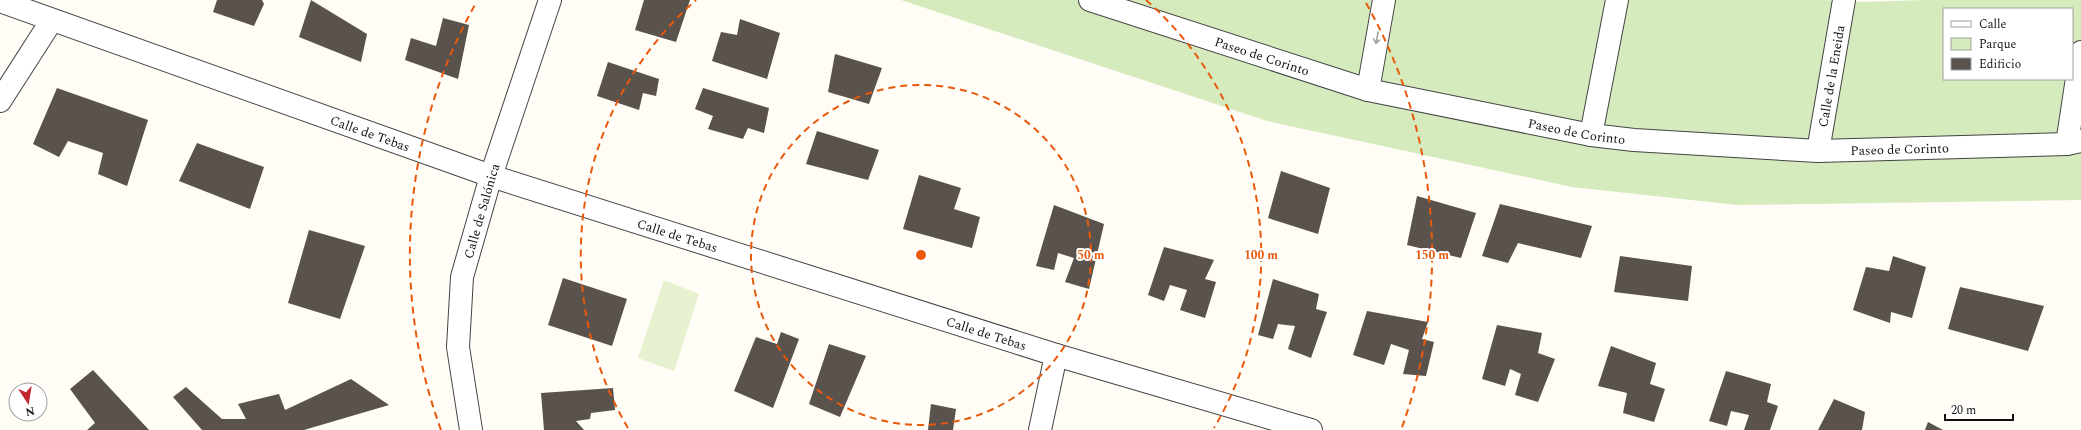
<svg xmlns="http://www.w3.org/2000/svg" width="2081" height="430" viewBox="0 0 2081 430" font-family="Spectral,serif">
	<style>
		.green { fill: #d5ebbd; fill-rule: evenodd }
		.pitch { fill: #e6f2cf }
		.building { fill: #5a524d }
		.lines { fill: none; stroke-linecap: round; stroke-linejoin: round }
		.minor-casing { stroke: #444; stroke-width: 24 }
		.minor { stroke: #fff; stroke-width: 22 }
		.oneway { stroke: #a0a0a0 }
		.ring { fill: none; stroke: #e8590c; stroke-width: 2; stroke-dasharray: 7 5 }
		.labels { text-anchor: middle; stroke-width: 4; stroke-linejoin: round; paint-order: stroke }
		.street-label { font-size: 13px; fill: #111; stroke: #fff }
		.centre { fill: #e8590c; stroke: #fff; stroke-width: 2 }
		.ring-label { font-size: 12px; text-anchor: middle; font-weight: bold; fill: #e8590c; stroke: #fff; stroke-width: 4; stroke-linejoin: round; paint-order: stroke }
	</style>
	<rect width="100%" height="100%" fill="#fffdf5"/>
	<!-- green -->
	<path class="green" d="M 901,0 L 1822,0 L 1862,2 L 1925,0 L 2081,0 L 2081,200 L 1737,205 L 1572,187 L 1267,121 ZM 1944,9 L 2072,9 L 2072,79 L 1944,79 Z"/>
	<!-- pitch -->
	<polygon class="pitch" points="664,280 699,294 674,371 638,358"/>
	<!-- building -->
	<g class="building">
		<polygon points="217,0 262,0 264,4 254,26 213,12"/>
		<polygon points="311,0 367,34 361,62 299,37"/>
		<polygon points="644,0 690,0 676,42 635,30"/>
		<polygon points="443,18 469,25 458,79 405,60 411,38 436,46"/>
		<polygon points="740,19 780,33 767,79 712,61 721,32 737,35"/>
		<polygon points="835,54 882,68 869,104 828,92"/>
		<polygon points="608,62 659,79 656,96 643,93 639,110 597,96"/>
		<polygon points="57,88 148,120 127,186 98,174 103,153 68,141 59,157 33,144"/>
		<polygon points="703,88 769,108 764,133 748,128 743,139 708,129 713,116 695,109"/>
		<polygon points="817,131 879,150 868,180 806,164"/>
		<polygon points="197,143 264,167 250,209 179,181"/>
		<polygon points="1281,171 1330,188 1318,234 1268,218"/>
		<polygon points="919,175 961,188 954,209 980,217 972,248 903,229"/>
		<polygon points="1417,196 1476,213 1461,258 1407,245"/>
		<polygon points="1500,204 1592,226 1581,258 1518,243 1508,263 1482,256"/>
		<polygon points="1054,205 1104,224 1089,289 1065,282 1074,258 1058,253 1054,270 1036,266"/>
		<polygon points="309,230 365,246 340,319 288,303"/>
		<polygon points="1164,247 1214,260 1205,279 1216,282 1205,318 1180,310 1187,290 1170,285 1164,301 1148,295"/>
		<polygon points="1620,256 1692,266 1688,301 1614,292"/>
		<polygon points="1893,256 1926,267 1912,318 1891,312 1890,323 1853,310 1866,267 1889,271"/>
		<polygon points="563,278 627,299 612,346 548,325"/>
		<polygon points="1273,279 1319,294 1316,309 1327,312 1311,358 1288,349 1295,326 1278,324 1273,339 1258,335"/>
		<polygon points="1960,287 2044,306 2028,351 1948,329"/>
		<polygon points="1367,311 1428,322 1422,339 1434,342 1426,376 1403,374 1409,350 1391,344 1384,365 1353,355"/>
		<polygon points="1497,325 1542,333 1538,353 1555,359 1538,402 1515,395 1521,374 1510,369 1505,386 1482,379"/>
		<polygon points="781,332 799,339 773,408 734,391 756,337 777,344"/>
		<polygon points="829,344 866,356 840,417 809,404"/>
		<polygon points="1611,346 1656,363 1650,384 1665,389 1654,422 1623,413 1627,393 1598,386"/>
		<polygon points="93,370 149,430 87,430 95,423 70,389"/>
		<polygon points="1726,371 1771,384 1767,402 1778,406 1770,430 1744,430 1749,415 1731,411 1727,426 1709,421"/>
		<polygon points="351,379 389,405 304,430 202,430 173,397 186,387 222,419 246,419 238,404 279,394 285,410"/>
		<polygon points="613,388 615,410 591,413 590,419 576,421 584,430 544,430 541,393"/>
		<polygon points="1834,399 1865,412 1862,430 1818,430"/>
		<polygon points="931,404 956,409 953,430 928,430"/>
		<polygon points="1928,422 1943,430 1925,430"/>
	</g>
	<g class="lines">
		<defs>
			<g id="minor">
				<path id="s1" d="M 1090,0 L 1368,90 L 1591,135 L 1634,140 L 1818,151 L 2067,144 L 2081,141"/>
				<path id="s2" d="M 0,1 L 491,176 L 1056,355 L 1311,430"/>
				<polyline points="1368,90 1384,0"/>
				<polyline points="0,101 52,20"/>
				<polyline points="1591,135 1617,0"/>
				<polyline points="2067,144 2081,52"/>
				<path id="s3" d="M 1818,151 L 1844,0"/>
				<path id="s4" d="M 471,430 L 458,347 L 462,277 L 491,176 L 550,0"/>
				<polyline points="1040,430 1056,355"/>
			</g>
		</defs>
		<!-- minor casing -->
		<use href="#minor" class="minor-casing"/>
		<!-- minor -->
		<use href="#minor" class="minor"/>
	</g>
	<!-- one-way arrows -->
	<defs><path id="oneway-shaft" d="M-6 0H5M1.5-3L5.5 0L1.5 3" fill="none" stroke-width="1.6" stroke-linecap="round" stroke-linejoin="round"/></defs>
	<use class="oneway" href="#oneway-shaft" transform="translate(1377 38) rotate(100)"/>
	<!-- distance rings -->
	<g class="ring">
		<circle cx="921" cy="255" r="170"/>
		<path d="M628 428A340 340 0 0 1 696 0M1146 0A340 340 0 0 1 1214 428"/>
		<path d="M441 430A511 511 0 0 1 476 3M1366 3A511 511 0 0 1 1401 430"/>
	</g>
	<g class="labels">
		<!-- street labels -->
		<g class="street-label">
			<text dy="5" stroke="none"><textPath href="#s1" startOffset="181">Paseo de Corinto</textPath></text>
			<text dy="5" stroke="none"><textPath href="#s3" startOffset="76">Calle de la Eneida</textPath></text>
			<text dy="5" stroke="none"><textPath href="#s1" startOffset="505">Paseo de Corinto</textPath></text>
			<text dy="5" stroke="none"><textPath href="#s2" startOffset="393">Calle de Tebas</textPath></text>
			<text dy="5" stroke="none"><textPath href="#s1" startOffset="829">Paseo de Corinto</textPath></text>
			<text dy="5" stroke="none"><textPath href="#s4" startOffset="223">Calle de Salónica</textPath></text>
			<text dy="5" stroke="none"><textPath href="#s2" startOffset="717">Calle de Tebas</textPath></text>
			<text dy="5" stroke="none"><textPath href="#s2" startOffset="1041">Calle de Tebas</textPath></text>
		</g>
	</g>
	<circle cx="921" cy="255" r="6" class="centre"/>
	<g class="ring-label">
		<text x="1091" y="259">50 m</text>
		<text x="1261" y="259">100 m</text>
		<text x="1432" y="259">150 m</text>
	</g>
	<!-- legend -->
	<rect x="1943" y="8" width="130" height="72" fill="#ffffff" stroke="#a0a0a0"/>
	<rect x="1951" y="21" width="20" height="6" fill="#ffffff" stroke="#a0a0a0"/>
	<text x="1979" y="28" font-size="12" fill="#111111">Calle</text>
	<rect x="1951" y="38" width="20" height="12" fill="#d5ebbd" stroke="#a0a0a0"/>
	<text x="1979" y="48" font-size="12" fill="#111111">Parque</text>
	<rect x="1951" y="58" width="20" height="12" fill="#5a524d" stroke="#a0a0a0"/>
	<text x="1979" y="68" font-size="12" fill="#111111">Edificio</text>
	<!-- north arrow -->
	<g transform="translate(28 402) rotate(168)"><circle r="19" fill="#ffffff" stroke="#a0a0a0"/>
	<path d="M0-3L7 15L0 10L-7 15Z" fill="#c4262e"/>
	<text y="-6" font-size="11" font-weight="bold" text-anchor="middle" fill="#111111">N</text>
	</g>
	<!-- scale -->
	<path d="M1945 414v6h68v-6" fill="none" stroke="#111111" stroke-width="2"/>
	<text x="1951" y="414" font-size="12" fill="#111111" stroke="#ffffff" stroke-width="3" paint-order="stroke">20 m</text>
</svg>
